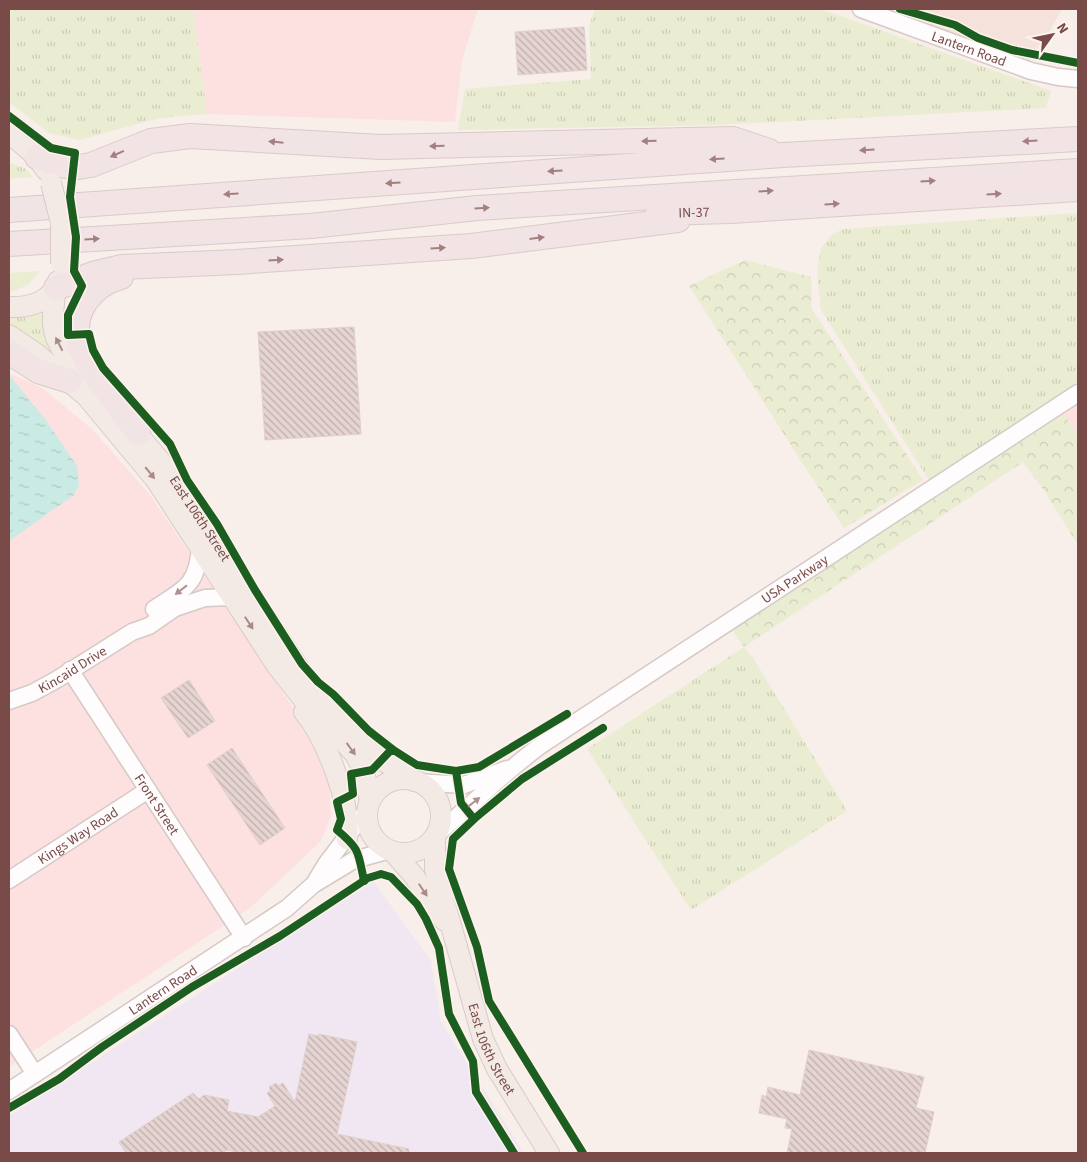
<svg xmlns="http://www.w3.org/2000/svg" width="1087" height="1162" viewBox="0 0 1087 1162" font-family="'Source Sans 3',sans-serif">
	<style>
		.residential { fill: #f5e2db }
		.commercial { fill: #fce1e0 }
		.education { fill: #f0e7f3 }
		.grass { fill: url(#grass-tufts) }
		.forest { fill: url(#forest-crowns) }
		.water { fill: url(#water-ripples) }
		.building { fill: url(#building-back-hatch); stroke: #e1cfcc }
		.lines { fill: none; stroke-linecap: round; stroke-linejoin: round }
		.minor-casing { stroke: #d6c9c6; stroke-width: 19 }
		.major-casing { stroke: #dacac9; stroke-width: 22 }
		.highway-casing { stroke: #dacac9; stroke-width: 26 }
		.minor { stroke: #fefcfc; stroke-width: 16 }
		.major { stroke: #f3eae5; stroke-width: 20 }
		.highway { stroke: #f2e4e4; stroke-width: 24 }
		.major-bridge-casing { stroke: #dacac9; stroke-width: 22; stroke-linecap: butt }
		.major-bridge { stroke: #f3eae5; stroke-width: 20 }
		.cycleway-casing { stroke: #fff2ec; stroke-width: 11 }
		.cycleway { stroke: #1b5e20; stroke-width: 8 }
		.oneway { fill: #a3807f }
		.oneway2 { fill: #a98a87 }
		.oneway3 { fill: #ae9190 }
		.labels { text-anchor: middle; stroke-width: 4; stroke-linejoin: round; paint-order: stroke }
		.street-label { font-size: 14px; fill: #784a48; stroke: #fff2ec }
	</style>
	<defs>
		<pattern id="grass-tufts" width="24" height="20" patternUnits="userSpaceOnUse" patternTransform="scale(1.25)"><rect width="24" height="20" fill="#ebedd3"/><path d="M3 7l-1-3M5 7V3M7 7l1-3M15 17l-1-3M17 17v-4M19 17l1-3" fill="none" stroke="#cdcdb7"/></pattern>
		<pattern id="forest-crowns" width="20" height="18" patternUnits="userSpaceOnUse" patternTransform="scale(1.25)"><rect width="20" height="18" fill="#ebedd3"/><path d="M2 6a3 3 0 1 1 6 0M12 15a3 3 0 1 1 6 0" fill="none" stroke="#cdcdb7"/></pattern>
		<pattern id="water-ripples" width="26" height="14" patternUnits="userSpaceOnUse" patternTransform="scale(1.25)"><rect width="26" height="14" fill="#caeae4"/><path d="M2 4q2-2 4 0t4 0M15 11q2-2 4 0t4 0" fill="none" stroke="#b1cac5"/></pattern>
		<pattern id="building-back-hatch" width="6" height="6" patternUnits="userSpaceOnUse" patternTransform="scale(1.25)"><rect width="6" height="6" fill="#e5d4d1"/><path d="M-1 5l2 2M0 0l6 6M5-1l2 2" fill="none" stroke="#beaeac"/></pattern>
	</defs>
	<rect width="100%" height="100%" fill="#f8eeea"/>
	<!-- residential -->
	<polygon class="residential" points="884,9 1062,9 1049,32 1027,63"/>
	<!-- commercial -->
	<g class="commercial">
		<polygon points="193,9 478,9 462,60 455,122 207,114"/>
		<polygon points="9,373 44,389 93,430 150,495 294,709 313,744 329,786 331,817 320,842 250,908 9,1067"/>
		<polygon points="1078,401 1078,436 1064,414"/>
	</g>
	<!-- education -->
	<polygon class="education" points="373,881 431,961 441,1022 524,1153 9,1153 9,1116"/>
	<!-- grass -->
	<g class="grass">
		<polygon points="9,9 193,9 207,114 160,118 79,140 49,133 9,102"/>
		<polygon points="595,9 821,9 1051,91 1046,108 717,125 458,130 465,89 591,79 589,26"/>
		<polygon points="9,162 26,169 33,177 9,179"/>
		<polygon points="1078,213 1078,383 929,480 821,310 817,271 821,248 833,234 843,229"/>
		<polygon points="41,271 28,285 9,293 9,273"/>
		<polygon points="44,310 44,335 55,357 9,325 9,316 28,317"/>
		<polygon points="744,647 753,658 847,811 691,910 587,749"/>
	</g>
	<!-- forest -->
	<g class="forest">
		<polygon points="745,260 811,277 812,309 923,480 844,528 689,286"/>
		<polygon points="1064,414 1078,436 1078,545 1045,492 1023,462 744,647 732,630"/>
	</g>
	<!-- water -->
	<polygon class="water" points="9,375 45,419 77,466 79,485 74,495 9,541"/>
	<!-- building -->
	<g class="building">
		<polygon points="584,27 587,70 518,75 515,32"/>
		<polygon points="354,327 361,434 265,440 258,332"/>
		<polygon points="189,680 215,721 188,738 161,698"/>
		<polygon points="232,748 285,828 260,845 207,765"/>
		<polygon points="309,1034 318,1036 319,1034 357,1042 337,1134 409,1149 409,1153 242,1153 227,1150 222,1153 126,1153 119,1142 193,1093 199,1099 204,1095 229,1100 227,1111 258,1117 275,1106 267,1093 271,1091 269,1087 276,1083 278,1086 283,1083 295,1102"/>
		<polygon points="809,1050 924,1077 916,1108 934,1112 925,1153 787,1153 792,1129 785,1128 787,1119 759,1113 762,1095 766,1097 768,1087 800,1095"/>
	</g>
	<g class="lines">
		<defs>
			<g id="minor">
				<path id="s1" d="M 861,9 L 1031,71 L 1058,77 L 1078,79"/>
				<path d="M 154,609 C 184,589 197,586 200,548"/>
				<path id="s2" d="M 70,670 L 244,938"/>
				<path id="s3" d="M 9,701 L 32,693 L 56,680 L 132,632 L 149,626 L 175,608 L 205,598 L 232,597"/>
				<polyline points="417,782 464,785 507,769"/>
				<path id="s4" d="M 437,834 C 473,804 506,770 544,743 L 1078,393"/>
				<path id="s5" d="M 9,880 L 148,790"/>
				<polyline points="316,883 354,860 390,850"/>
				<polyline points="9,1034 35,1074"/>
				<path id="s6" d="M 9,1091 L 287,908 L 314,884 L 326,864 L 368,809"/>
			</g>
			<g id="major">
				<polyline points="9,133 37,157 46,170"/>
				<path d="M 55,290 C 55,301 52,313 53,324 C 55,351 79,369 96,387"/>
				<path d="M 9,307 C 28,308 52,302 58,281"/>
				<polyline points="9,335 37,354 87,397 156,480 277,666 303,699 355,754 364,771 370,801"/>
				<path id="s7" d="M 127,421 L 171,474 L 308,682 L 382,760 L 414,781"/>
				<path d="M 304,712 C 326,738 352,805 347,839"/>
				<circle cx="404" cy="816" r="37"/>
				<path id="s8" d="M 435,837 L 435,869 L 483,1039 L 497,1069 L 549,1153"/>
				<polyline points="393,852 414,876 444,920"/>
			</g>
			<g id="highway">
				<polyline points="37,157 58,165 78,167 91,165 151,141 190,136 381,147 733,139 769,151"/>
				<polyline points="9,210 783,155 1078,139"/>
				<path id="s9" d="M 658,213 L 731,211 L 1078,189"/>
				<polyline points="9,244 311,226 477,208 1078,171"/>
				<path d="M 121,277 C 92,285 70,312 79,343 C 85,366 123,411 138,433"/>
				<polyline points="56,288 93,274 122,267 237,262 471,246 678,220"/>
				<polyline points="9,352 38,371 70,381"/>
			</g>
		</defs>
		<!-- minor casing -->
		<use href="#minor" class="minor-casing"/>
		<!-- major casing -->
		<use href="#major" class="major-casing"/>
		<!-- highway casing -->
		<use href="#highway" class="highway-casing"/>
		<!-- minor -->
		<use href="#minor" class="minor"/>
		<!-- major -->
		<use href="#major" class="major"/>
		<!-- highway -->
		<use href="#highway" class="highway"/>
		<defs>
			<polyline id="major-bridge" points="51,183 61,223 61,264"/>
		</defs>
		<!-- major-bridge casing -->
		<use href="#major-bridge" class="major-bridge-casing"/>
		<!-- major-bridge -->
		<use href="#major-bridge" class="major-bridge"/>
		<defs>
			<g id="cycleway">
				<polyline points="900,9 955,25 978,38 1012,50 1078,63"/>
				<polyline points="9,116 51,148 75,153 70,197 76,237 74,271 82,286 68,315 68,335 89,334 93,350 103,368 170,444 187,480 217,524 255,590 302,664 318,682 333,694 369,731 392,749"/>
				<polyline points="456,771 479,767 567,714"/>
				<polyline points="474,819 522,779 603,728"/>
				<path d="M 364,881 C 358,852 360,849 337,830 L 341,819 L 337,802 L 353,794 L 351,774 L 372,770 L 392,749 L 417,765 L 456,771 L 461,803 L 474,819 L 453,839 L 449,869 L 477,947 L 489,1001 L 583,1153"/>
				<polyline points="9,1108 59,1079 102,1047 192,987 280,936 368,878 381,874 391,877 417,904 426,919 439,948 449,1014 473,1061 476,1092 514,1153"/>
			</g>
		</defs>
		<!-- cycleway casing -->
		<use href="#cycleway" class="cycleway-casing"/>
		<!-- cycleway -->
		<use href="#cycleway" class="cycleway"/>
	</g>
	<!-- one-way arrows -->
	<defs><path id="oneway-solid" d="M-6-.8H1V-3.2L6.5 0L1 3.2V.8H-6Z" transform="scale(1.25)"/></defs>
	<g class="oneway">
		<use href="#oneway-solid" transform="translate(649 141) rotate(179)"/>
		<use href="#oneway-solid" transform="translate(1030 141) rotate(177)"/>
		<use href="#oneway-solid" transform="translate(276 142) rotate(-174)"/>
		<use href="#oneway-solid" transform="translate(437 146) rotate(179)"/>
		<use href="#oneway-solid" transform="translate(867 150) rotate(177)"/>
		<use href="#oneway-solid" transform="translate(117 154) rotate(156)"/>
		<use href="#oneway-solid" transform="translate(717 159) rotate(176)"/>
		<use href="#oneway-solid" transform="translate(555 171) rotate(176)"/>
		<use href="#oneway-solid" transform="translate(928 181) rotate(-4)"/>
		<use href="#oneway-solid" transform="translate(393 183) rotate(176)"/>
		<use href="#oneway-solid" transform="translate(766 191) rotate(-4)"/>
		<use href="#oneway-solid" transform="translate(231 194) rotate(176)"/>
		<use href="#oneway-solid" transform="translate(994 194) rotate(-4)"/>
		<use href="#oneway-solid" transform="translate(832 204) rotate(-4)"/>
		<use href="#oneway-solid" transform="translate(482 208) rotate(-4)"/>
		<use href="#oneway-solid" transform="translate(537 238) rotate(-7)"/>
		<use href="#oneway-solid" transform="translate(92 239) rotate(-4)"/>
		<use href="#oneway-solid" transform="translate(438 248) rotate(-4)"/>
		<use href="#oneway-solid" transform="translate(276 260) rotate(-4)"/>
	</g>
	<g class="oneway2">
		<use href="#oneway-solid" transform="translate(59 344) rotate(-117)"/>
		<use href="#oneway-solid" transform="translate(150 473) rotate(51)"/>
		<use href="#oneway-solid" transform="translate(249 623) rotate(57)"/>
		<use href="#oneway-solid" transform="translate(351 749) rotate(54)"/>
		<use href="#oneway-solid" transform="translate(423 890) rotate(56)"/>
	</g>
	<g class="oneway3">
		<use href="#oneway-solid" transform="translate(181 590) rotate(142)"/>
		<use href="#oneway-solid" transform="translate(474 802) rotate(-38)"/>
	</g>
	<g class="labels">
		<!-- street labels -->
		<g class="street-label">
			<text dy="5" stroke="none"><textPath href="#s1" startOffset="115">Lantern Road</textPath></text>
			<text dy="5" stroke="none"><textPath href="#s9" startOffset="36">IN-37</textPath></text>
			<text dy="5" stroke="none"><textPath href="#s7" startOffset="122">East 106th Street</textPath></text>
			<text dy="5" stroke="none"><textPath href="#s4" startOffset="440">USA Parkway</textPath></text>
			<text dy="5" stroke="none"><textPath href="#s3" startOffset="71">Kincaid Drive</textPath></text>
			<text dy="5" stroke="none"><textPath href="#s2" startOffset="160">Front Street</textPath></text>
			<text dy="5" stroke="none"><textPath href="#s5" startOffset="82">Kings Way Road</textPath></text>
			<text dy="5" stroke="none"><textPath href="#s6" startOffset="184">Lantern Road</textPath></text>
			<text dy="5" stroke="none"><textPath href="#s8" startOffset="221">East 106th Street</textPath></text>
		</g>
	</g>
	<!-- border -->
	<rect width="1087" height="1162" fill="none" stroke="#784a48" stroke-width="20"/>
	<!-- north arrow -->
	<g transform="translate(1052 35) rotate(57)" stroke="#fff2ec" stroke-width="4" paint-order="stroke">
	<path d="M0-4L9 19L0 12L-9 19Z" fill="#784a48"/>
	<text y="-8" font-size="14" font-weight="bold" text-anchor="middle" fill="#784a48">N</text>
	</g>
</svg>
